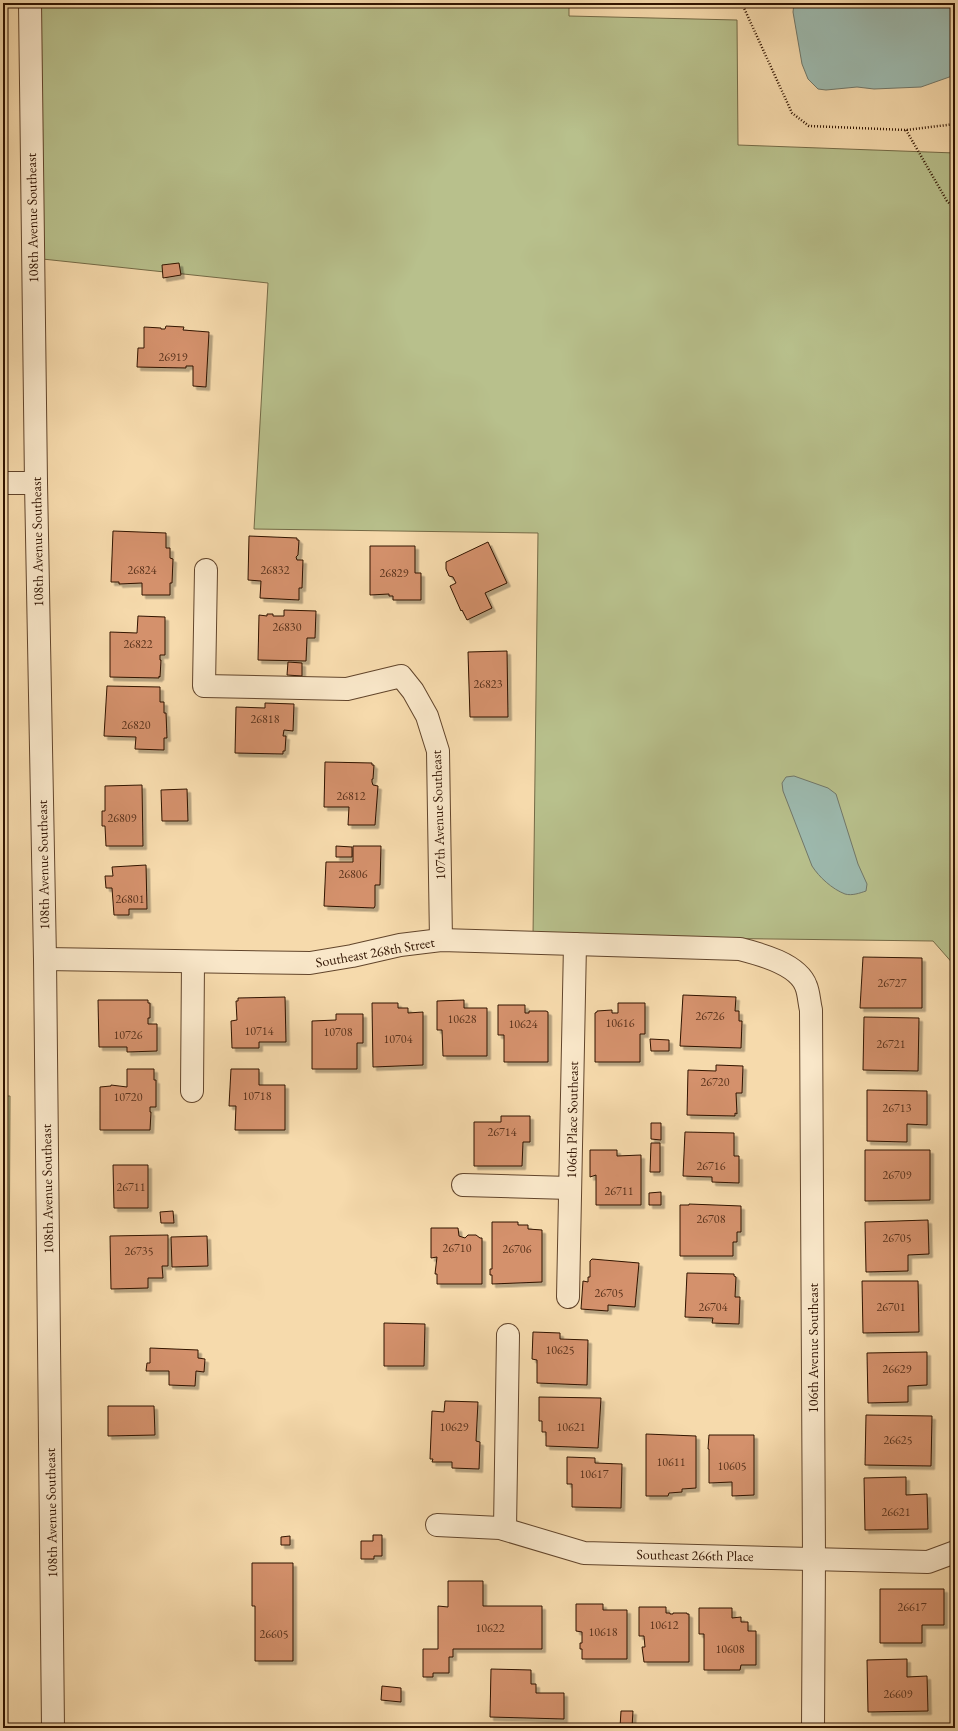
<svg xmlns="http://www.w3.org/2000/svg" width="958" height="1731" viewBox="0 0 958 1731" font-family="'EB Garamond',serif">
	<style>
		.green { fill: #b8c08c; stroke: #746a46 }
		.water { fill: #9dbaaf; stroke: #717769 }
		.building { fill: #d4916c; stroke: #301300; filter: url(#shadow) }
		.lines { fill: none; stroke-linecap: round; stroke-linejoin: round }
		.minor-casing { stroke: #62452b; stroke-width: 24 }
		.path { stroke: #301300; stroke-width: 2.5; stroke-dasharray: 1 2; stroke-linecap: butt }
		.minor { stroke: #f9e7c9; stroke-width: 22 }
		.labels { text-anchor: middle; stroke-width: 4; stroke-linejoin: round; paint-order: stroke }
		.number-label { font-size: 12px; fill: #59321b }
		.street-label { font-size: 14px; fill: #301300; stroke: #f9e7c9 }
	</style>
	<defs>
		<filter id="shadow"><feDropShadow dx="3.5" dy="3.5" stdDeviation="0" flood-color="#0004"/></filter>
	</defs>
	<rect width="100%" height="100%" fill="#f6daac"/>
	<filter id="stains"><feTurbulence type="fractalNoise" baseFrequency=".005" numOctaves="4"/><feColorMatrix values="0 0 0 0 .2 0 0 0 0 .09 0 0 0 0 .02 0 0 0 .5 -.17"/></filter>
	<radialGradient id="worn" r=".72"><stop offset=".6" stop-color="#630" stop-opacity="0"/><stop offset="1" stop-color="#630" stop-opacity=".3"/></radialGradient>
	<!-- green -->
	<g class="green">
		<polygon points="30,3 569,3 569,16 737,20 738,145 955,153 955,966 933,941 533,936 538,533 254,529 268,283 33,258"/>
		<polygon points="3,1096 10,1096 7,1728 3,1728"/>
	</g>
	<!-- water -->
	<g class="water">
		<polygon points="794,3 955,3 955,75 921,87 874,89 857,87 826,90 818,89 808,79 802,64 793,12"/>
		<path d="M 794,776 L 828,788 L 836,794 L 858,864 L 867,884 L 866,891 C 860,893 852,896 845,894 C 832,889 819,877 812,866 L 783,791 L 782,783 L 786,777 Z"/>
	</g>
	<!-- building -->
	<g class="building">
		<polygon points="179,263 181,275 163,278 162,265"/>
		<polygon points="166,326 184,327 183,330 209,332 206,387 193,386 193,366 186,366 186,368 137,367 138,348 144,348 144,327 161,328 161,329 165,329"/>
		<polygon points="113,531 166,533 166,548 170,548 170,558 173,559 172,583 170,583 170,595 142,595 142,583 119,584 119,582 111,582"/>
		<polygon points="249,536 297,538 297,540 299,540 298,555 296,557 297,560 303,560 302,588 299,588 299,600 260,598 261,581 248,580"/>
		<polygon points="488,542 507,583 485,593 492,608 467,620 462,610 461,611 450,586 456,583 453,577 449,576 446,569 446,562"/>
		<polygon points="370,546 415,546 415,573 421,573 421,600 393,600 393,596 389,596 389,594 370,595"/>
		<polygon points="284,610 316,611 315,638 307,638 306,661 258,660 259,615 267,616 267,614 273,614 273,616 284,616"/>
		<polygon points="138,616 165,617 165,655 160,655 160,660 161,660 160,677 159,676 159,678 110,677 110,632 137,633"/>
		<polygon points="507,651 508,717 470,717 468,652"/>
		<polygon points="288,662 302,663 302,676 287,675"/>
		<polygon points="107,686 160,687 160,702 164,702 164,713 166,713 167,738 164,738 164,750 135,749 136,737 104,736"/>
		<polygon points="265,703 294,704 293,731 284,730 283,736 286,736 285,751 283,751 283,754 235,753 236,707 265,708"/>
		<polygon points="325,762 372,763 372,765 374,765 373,779 372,779 372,782 373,785 378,786 375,825 348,825 349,807 324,807"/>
		<polygon points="142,785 143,846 106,846 105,826 102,826 102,811 105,811 105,786"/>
		<polygon points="187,789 188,821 162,821 161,790"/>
		<polygon points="336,846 352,847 352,857 336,857"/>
		<polygon points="353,846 381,846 380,885 375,885 375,906 374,908 324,906 326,862 353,862"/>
		<polygon points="146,865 147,909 129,909 129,915 114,915 112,888 106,888 105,876 113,876 112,867"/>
		<polygon points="863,957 922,958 922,1008 860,1008"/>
		<polygon points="683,995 736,997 735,1011 739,1011 739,1021 742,1021 741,1048 680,1046"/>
		<polygon points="285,997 286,1042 259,1042 259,1048 232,1048 231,1021 237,1020 236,1001 238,1001 238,998"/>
		<polygon points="98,1000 148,1000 148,1003 150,1003 150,1018 148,1018 148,1024 157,1024 157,1051 127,1052 127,1047 99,1047"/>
		<polygon points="464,1000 464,1008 487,1008 487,1056 443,1056 442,1030 437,1030 437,1001"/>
		<polygon points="372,1003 398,1003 398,1008 408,1008 408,1013 423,1012 423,1065 373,1067"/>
		<polygon points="618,1003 645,1003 645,1034 640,1034 640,1062 595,1062 595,1013 597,1012 597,1011 612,1010 612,1013 618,1013"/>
		<polygon points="498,1005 525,1005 525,1013 529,1013 529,1011 546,1011 548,1012 548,1062 504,1062 504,1035 498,1035"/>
		<polygon points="336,1014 363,1014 363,1043 357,1043 357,1069 312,1069 312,1021 336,1020"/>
		<polygon points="864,1017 919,1018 918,1071 863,1070"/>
		<polygon points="650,1039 669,1040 669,1051 651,1051"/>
		<polygon points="716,1065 743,1066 742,1093 736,1093 737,1114 735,1113 735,1116 687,1115 688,1070 716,1071"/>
		<polygon points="127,1069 154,1069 154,1080 156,1080 156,1107 150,1107 150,1112 151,1112 150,1130 100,1130 100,1087 111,1086 111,1085 127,1087"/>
		<polygon points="231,1069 259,1069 259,1085 285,1085 285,1130 235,1130 236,1106 229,1106"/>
		<polygon points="867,1090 927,1091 927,1125 907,1124 907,1142 867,1141"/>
		<polygon points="501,1116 530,1116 530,1142 523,1142 522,1166 474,1166 474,1122 501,1122"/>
		<polygon points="651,1123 661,1123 661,1140 651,1139"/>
		<polygon points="685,1132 734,1133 734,1156 739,1156 739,1183 712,1182 712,1177 683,1176"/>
		<polygon points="651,1143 660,1143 660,1172 650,1172"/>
		<polygon points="590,1150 617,1150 617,1156 641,1155 641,1205 596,1205 596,1175 590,1177"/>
		<polygon points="865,1150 930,1150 930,1200 865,1201"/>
		<polygon points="113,1165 148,1165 148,1208 114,1208"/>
		<polygon points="661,1192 661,1205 649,1205 649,1193"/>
		<polygon points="689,1204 741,1206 741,1232 737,1232 737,1242 733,1242 733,1256 680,1256 680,1205 689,1205"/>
		<polygon points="173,1211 174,1223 161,1223 160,1212"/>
		<polygon points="928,1220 929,1254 908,1255 908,1271 866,1272 865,1222"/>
		<polygon points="492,1222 518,1222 518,1225 528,1225 528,1229 542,1230 542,1282 492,1284 492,1275 490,1275 490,1269 492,1269"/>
		<polygon points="431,1228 458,1228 459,1236 465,1238 468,1235 476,1235 480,1238 482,1238 482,1284 437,1284 437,1274 435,1274 437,1257 431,1258"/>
		<polygon points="168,1235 168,1266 162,1266 163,1278 148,1278 148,1288 111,1289 110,1236"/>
		<polygon points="207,1236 208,1266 172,1267 171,1237"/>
		<polygon points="592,1259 639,1263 635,1307 608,1305 608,1311 581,1309 583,1281 588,1282 588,1277 590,1277 590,1261"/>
		<polygon points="687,1273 734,1274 734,1276 736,1277 735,1297 740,1297 739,1324 712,1323 713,1318 685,1317"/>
		<polygon points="862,1281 918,1281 919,1332 863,1333"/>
		<polygon points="384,1323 425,1324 424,1366 384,1366"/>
		<polygon points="533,1332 560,1333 560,1339 588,1340 587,1385 537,1383 537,1360 532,1359"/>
		<polygon points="150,1348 198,1350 198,1358 205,1359 204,1372 196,1371 195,1386 169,1385 169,1371 146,1371 147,1363 150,1363"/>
		<polygon points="927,1352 927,1385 908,1386 908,1402 868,1403 867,1353"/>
		<polygon points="539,1397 601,1398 598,1448 546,1446 546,1432 542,1432 542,1421 539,1421"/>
		<polygon points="445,1401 478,1402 476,1441 480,1442 479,1469 452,1468 452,1462 432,1462 433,1459 430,1459 432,1411 444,1412"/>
		<polygon points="108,1406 154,1406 155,1435 108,1436"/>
		<polygon points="866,1415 932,1416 931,1466 865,1465"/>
		<polygon points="646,1434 696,1436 696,1488 682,1489 682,1492 669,1493 668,1496 646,1496"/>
		<polygon points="709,1435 754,1435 754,1495 732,1496 732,1482 709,1483 709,1449 708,1449"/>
		<polygon points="567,1457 595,1458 595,1463 622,1464 621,1508 572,1507 572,1484 567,1484"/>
		<polygon points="906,1477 906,1495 927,1494 928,1529 865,1530 864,1478"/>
		<polygon points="373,1535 382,1535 382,1556 374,1556 374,1559 361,1559 361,1541 373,1541"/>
		<polygon points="290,1536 290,1545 281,1545 281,1537"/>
		<polygon points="252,1563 293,1563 293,1661 255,1661 255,1606 252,1606"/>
		<polygon points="448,1581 483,1581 483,1606 542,1606 542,1649 453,1649 453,1657 449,1657 449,1673 433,1673 433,1677 423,1677 423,1649 438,1649 438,1606 448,1607"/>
		<polygon points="880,1589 944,1589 944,1625 922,1625 922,1643 880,1643"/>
		<polygon points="576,1604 603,1604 603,1610 627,1610 627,1659 582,1659 582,1649 580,1649 580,1643 582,1643 582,1632 576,1631"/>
		<polygon points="639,1607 666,1607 666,1613 670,1613 670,1614 673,1614 673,1613 687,1613 687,1614 689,1614 689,1662 644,1662 642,1647 645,1647 644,1636 639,1636"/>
		<polygon points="699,1608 732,1608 732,1618 741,1617 741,1622 748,1622 748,1631 756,1631 756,1665 741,1665 740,1670 704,1670 704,1634 699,1634"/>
		<polygon points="907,1659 907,1677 927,1676 928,1711 868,1712 867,1660"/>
		<polygon points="491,1669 531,1670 531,1684 536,1684 536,1693 564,1693 564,1719 490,1717"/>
		<polygon points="382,1686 401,1688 401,1702 381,1700"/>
		<polygon points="621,1711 633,1711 632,1727 620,1727"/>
	</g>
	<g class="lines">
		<defs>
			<g id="minor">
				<polyline points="30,3 36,483 45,959 53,1728"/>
				<polyline points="3,483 36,483"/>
				<polyline points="206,570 204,686 347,689 401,676 413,691 427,716 438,751 441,940"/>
				<path d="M 45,959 L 310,963 L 352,956 L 400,945 L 441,940 L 740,949 C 760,954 798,964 806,986 C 809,993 809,1002 811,1010 L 814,1558 L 813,1728"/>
				<polyline points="192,1091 193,962"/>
				<polyline points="463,1185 570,1188"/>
				<polyline points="568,1297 575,944"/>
				<polyline points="437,1525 500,1528 584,1553 928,1562 955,1552"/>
				<polyline points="505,1529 508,1335"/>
			</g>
		</defs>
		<!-- minor casing -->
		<use href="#minor" class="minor-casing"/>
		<!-- path -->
		<g class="path">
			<polyline points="743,3 744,8 792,113 809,126 906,130 955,124"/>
			<polyline points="906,130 947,201 955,209"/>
		</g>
		<!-- minor -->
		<use href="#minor" class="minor"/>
	</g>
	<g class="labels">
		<!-- number labels -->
		<g class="number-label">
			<text x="173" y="361">26919</text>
			<text x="142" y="574">26824</text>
			<text x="275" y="574">26832</text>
			<text x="394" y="577">26829</text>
			<text x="287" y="631">26830</text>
			<text x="138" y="648">26822</text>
			<text x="488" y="688">26823</text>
			<text x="265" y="723">26818</text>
			<text x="136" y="729">26820</text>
			<text x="351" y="800">26812</text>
			<text x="122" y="822">26809</text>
			<text x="353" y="878">26806</text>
			<text x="130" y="903">26801</text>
			<text x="892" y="987">26727</text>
			<text x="710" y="1020">26726</text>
			<text x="462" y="1023">10628</text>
			<text x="620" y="1027">10616</text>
			<text x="523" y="1028">10624</text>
			<text x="259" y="1035">10714</text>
			<text x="338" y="1036">10708</text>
			<text x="128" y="1039">10726</text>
			<text x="398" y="1043">10704</text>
			<text x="891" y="1048">26721</text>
			<text x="715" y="1086">26720</text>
			<text x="257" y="1100">10718</text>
			<text x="128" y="1101">10720</text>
			<text x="897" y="1112">26713</text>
			<text x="502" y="1136">26714</text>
			<text x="711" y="1170">26716</text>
			<text x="897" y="1179">26709</text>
			<text x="131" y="1191">26711</text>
			<text x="619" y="1195">26711</text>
			<text x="711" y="1223">26708</text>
			<text x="897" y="1242">26705</text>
			<text x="457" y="1252">26710</text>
			<text x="517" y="1253">26706</text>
			<text x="139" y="1255">26735</text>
			<text x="609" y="1297">26705</text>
			<text x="713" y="1311">26704</text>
			<text x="891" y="1311">26701</text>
			<text x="560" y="1354">10625</text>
			<text x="897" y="1373">26629</text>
			<text x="454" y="1431">10629</text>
			<text x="571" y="1431">10621</text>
			<text x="898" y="1444">26625</text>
			<text x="671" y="1466">10611</text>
			<text x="732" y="1470">10605</text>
			<text x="594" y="1478">10617</text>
			<text x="896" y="1516">26621</text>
			<text x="912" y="1611">26617</text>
			<text x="664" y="1629">10612</text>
			<text x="490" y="1632">10622</text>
			<text x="603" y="1636">10618</text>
			<text x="274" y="1638">26605</text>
			<text x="730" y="1653">10608</text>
			<text x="898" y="1698">26609</text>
		</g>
		<!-- street labels -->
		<g class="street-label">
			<text transform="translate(32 218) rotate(-91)" y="5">108th Avenue Southeast</text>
			<text transform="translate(37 542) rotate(-91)" y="5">108th Avenue Southeast</text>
			<text transform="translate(438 815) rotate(-92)" y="5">107th Avenue Southeast</text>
			<text transform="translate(43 865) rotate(-91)" y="5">108th Avenue Southeast</text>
			<text transform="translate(375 952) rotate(-10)" y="5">Southeast 268th Street</text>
			<text transform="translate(572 1120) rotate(-89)" y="5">106th Place Southeast</text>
			<text transform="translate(47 1189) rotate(-91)" y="5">108th Avenue Southeast</text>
			<text transform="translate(813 1348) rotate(-90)" y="5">106th Avenue Southeast</text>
			<text transform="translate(51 1513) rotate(-91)" y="5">108th Avenue Southeast</text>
			<text transform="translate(695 1555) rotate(1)" y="5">Southeast 266th Place</text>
		</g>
	</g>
	<!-- margin -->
	<rect width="958" height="1731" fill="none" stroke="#f6daac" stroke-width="16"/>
	<rect x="4" y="4" width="950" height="1723" fill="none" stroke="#301300" stroke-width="2"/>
	<rect x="8" y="8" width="942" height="1715" fill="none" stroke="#301300"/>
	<rect width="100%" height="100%" filter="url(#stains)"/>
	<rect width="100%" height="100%" fill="url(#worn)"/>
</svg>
